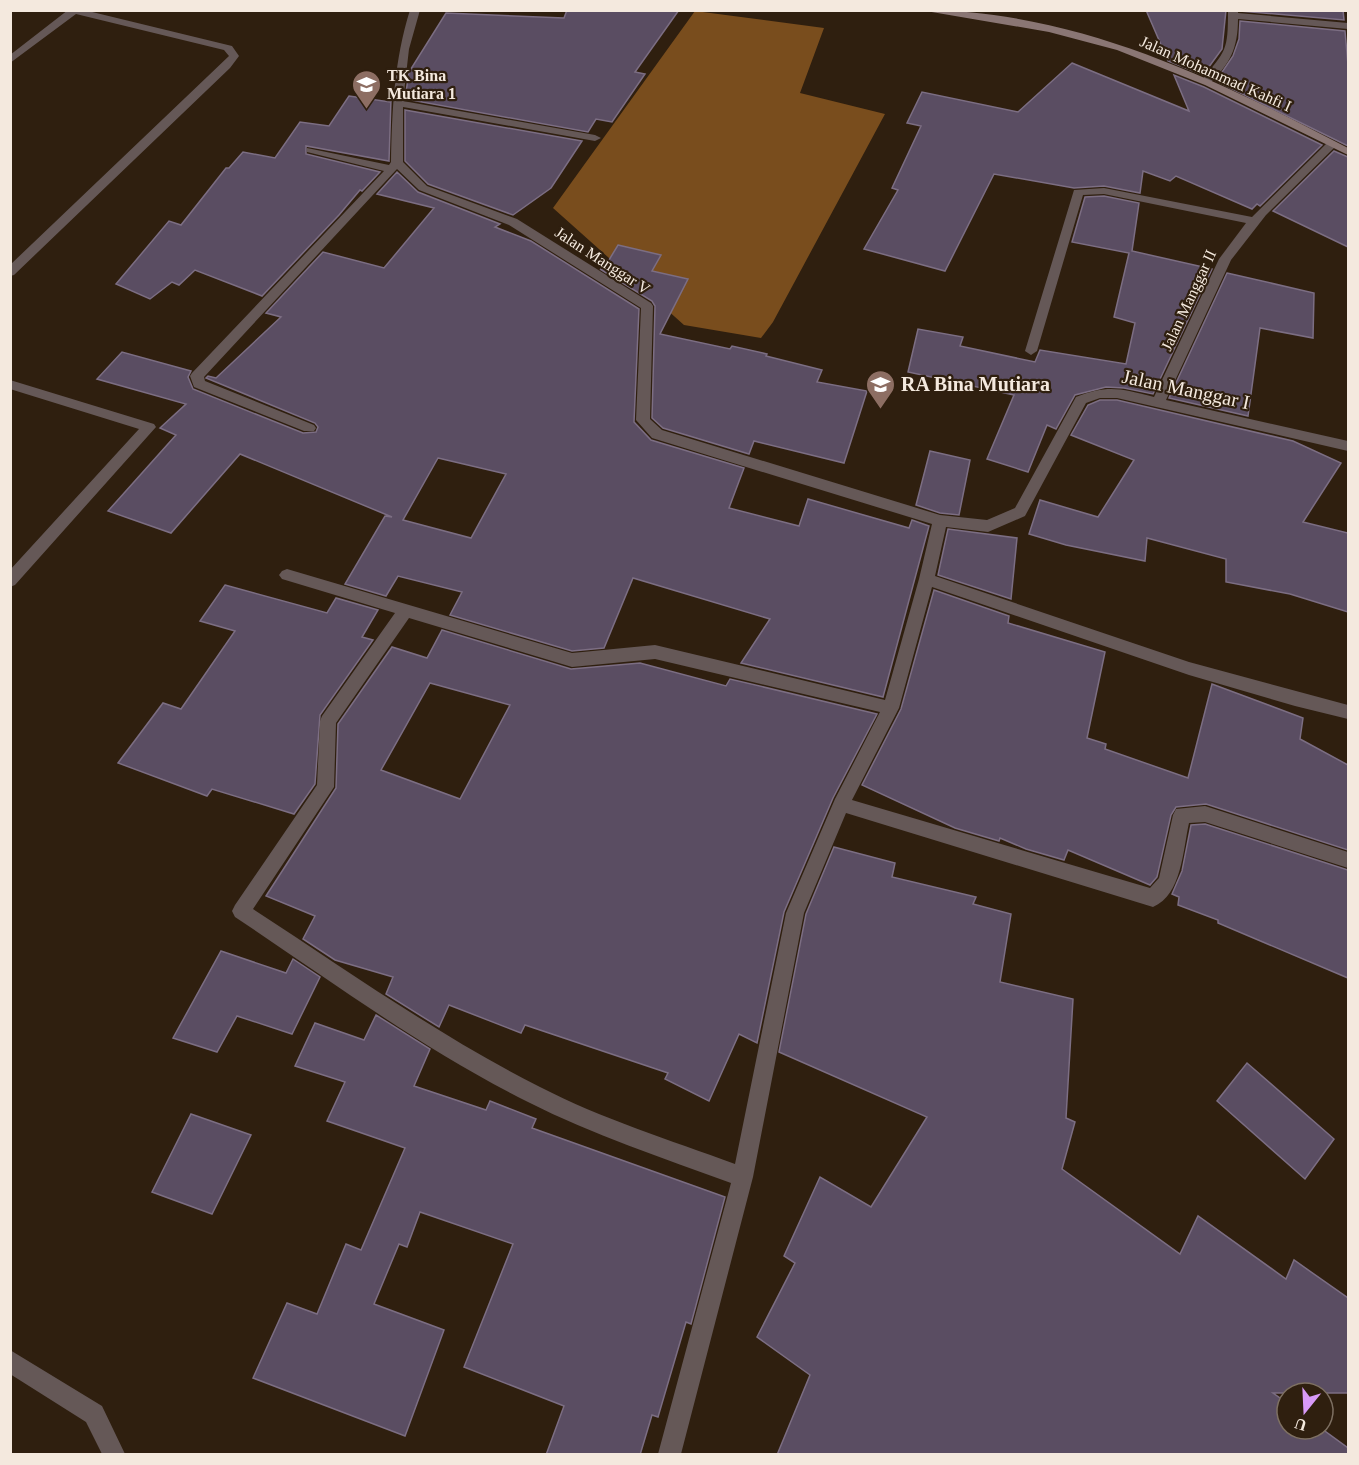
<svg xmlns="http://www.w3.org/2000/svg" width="1359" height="1465" viewBox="0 0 1359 1465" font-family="'Times New Roman',serif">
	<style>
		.forest { fill: #794d1d }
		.building { fill: #5a4d62; stroke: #7c6e83; stroke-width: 1.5; fill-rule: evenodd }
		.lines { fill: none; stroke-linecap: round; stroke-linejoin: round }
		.service { fill: #655857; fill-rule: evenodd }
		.minor { fill: #655857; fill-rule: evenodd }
		.secondary { fill: #8a7674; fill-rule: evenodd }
		.labels { text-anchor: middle; stroke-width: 4.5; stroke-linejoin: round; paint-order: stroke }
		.far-street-label { font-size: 16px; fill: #f4e9de; stroke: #2f1f0f }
		.far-poi-label { font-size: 16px; font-weight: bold; fill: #f4e9de; stroke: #2f1f0f; text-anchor: start }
		.poi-label { font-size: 20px; font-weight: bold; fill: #f4e9de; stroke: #2f1f0f; text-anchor: start }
		.street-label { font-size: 20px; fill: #f4e9de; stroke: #2f1f0f }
	</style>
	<rect width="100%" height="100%" fill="#2f1f0f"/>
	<!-- forest -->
	<polygon class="forest" points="695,11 824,28 800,93 885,114 773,322 761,338 684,325 553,208"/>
	<!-- building -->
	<g class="building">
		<polygon points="567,10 679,10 635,72 645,74 612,122 596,119 588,132 405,99 409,72 446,13 564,18"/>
		<polygon points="1146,10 1226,10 1222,49 1203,75 1168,61"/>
		<polygon points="1240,10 1343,10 1344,20 1240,11"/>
		<polygon points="1240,21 1345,31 1348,65 1348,146 1216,81 1233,56 1239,39"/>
		<polygon points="1072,63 1189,111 1174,75 1204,87 1322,145 1260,206 1257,204 1252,209 1176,176 1170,181 1143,171 1140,193 1104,186 1074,188 994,174 945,271 864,249 898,190 892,188 921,126 907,123 922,92 1018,112"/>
		<polygon points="349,96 390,102 391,99 389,161 306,146 306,154 380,172 362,191 360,190 339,215 262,296 195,270 179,285 172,282 150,299 116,284 169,221 181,225 226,168 229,168 243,152 275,158 300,122 329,126"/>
		<polygon points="405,110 582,141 551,188 513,215 428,184 405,161"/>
		<polygon points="1334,151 1348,157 1348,247 1273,211"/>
		<path d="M 397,172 L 418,192 L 500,224 L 495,227 L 531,241 L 639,309 L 634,422 L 651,440 L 744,468 L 729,508 L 799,526 L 808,499 L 909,528 L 912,520 L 929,526 L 883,697 L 741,663 L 770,619 L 633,578 L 604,648 L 572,651 L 450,615 L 462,592 L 398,576 L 386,596 L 345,584 L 385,516 L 392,517 L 240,454 L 171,533 L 108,511 L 176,435 L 160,428 L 186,404 L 97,379 L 122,352 L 191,371 L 188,377 L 193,389 L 303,433 L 316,432 L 318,427 L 315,423 L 206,378 L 208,376 L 216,378 L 281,317 L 266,313 L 323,252 L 384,268 L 434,208 L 377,194 ZM 438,458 L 506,474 L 471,538 L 403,520 Z"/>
		<polygon points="1104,196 1139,203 1132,251 1212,269 1153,394 1124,388 1106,387 1075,395 1056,429 1047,425 1028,472 987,459 1014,395 908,372 918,329 963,337 960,346 1035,362 1040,350 1126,364 1135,323 1114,317 1129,253 1072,242 1085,197"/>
		<polygon points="618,245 661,255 652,271 688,279 660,334 730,349 732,346 767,354 766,356 822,370 817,382 867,391 844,463 754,441 749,454 663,428 652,418 655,306 652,301 600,269 603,270"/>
		<polygon points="1227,273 1314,293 1313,338 1260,328 1248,416 1169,398"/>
		<polygon points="1100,400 1117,400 1293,441 1341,463 1303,522 1348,533 1348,612 1290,594 1226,582 1226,559 1147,538 1145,561 1066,545 1029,534 1040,500 1098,517 1134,460 1071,435 1088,405"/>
		<polygon points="930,451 970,460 959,515 940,513 916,505"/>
		<polygon points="948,529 1017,538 1011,599 938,575"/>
		<polygon points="225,585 327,613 336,598 378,610 362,637 373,640 320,715 315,784 294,814 212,789 207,796 118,763 163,703 181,709 235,631 200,621"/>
		<polygon points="934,590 1009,616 1008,623 1105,652 1087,738 1106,744 1105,749 1188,778 1212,684 1303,718 1300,739 1348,765 1348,850 1206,804 1176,807 1171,815 1157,877 1150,885 1068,850 1064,860 1026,849 1000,838 999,841 955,828 862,785 901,709"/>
		<path d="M 442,630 L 571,669 L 640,663 L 726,686 L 730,679 L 877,714 L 833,798 L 784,912 L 757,1043 L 739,1034 L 709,1101 L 665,1079 L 668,1073 L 525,1025 L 521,1033 L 449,1005 L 439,1027 L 386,994 L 393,977 L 335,960 L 303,939 L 315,916 L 266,896 L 336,788 L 338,724 L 392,647 L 427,658 ZM 430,683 L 510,705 L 460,799 L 381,770 Z"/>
		<polygon points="1205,824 1348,870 1348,978 1218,923 1218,920 1178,905 1179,897 1172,894 1182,871 1191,825"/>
		<polygon points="834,847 895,863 892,877 976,897 973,904 1011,914 1000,982 1073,999 1066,1118 1075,1122 1062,1169 1180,1254 1198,1216 1286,1279 1294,1260 1348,1298 1348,1393 1273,1393 1287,1403 1287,1429 1322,1429 1348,1448 1348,1455 777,1455 810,1375 757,1337 795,1263 784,1256 820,1177 871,1207 927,1117 779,1052 806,914"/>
		<polygon points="221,951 286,973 293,959 320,977 292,1034 237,1016 217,1052 173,1038"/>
		<polygon points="376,1015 430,1049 414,1086 486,1110 490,1101 536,1119 532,1128 725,1197 691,1324 686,1322 658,1417 652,1415 640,1455 546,1455 564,1406 464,1367 513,1244 420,1212 407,1247 399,1244 374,1304 444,1330 405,1436 253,1378 287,1303 317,1314 346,1244 361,1250 405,1148 327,1121 345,1082 295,1066 315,1023 364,1040"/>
		<polygon points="1247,1063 1334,1139 1305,1179 1217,1101"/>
		<polygon points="191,1114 251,1135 212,1214 152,1192"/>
	</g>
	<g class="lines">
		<!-- service -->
		<g class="service">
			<polygon points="68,10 84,10 232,46 239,56 230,68 14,275 10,276 10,265 229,56 224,50 76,14 10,63 10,55"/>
			<polygon points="10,380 154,424 156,427 15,585 10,587 10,570 139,429 10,389"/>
			<polygon points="10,1350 102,1406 125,1454 102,1454 86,1422 10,1374"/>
		</g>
		<!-- minor -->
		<g class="minor">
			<path d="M 410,10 L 420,10 L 409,49 L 403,101 L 595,135 L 601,138 L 595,141 L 403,107 L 403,162 L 427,186 L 517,219 L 651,303 L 653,306 L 650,419 L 662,430 L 940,515 L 987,520 L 1015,508 L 1076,397 C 1109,384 1121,389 1154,397 L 1219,259 L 1246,223 L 1104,194 L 1083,195 L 1037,351 L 1031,355 L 1025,351 L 1074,190 L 1104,188 L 1252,217 L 1328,142 L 1332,141 L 1338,144 L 1266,215 L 1231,260 L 1166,400 L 1348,441 L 1348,451 L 1117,398 L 1100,398 L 1086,403 L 1025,516 L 988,532 L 946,527 L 935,576 L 1189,662 L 1348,705 L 1348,719 L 1295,706 L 1189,675 L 932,587 L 899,708 L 852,800 L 1150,888 L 1159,878 L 1173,815 L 1176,809 L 1205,806 L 1348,852 L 1348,868 L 1205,822 L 1189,823 C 1183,849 1182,895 1153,907 L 846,813 L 804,913 L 753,1177 L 681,1454 L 658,1454 L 731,1183 C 663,1158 593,1135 528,1102 C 424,1050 331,981 235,917 L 232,911 L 235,905 L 317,785 L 320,721 L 322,716 L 395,613 L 282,579 L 279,575 L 282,571 L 287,569 L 572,653 L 655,645 L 885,700 L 919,579 L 932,524 L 652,438 L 636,420 L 641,308 L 509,225 L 419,190 L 397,169 L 204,377 L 205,381 L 314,425 L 316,428 L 314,431 L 304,431 L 194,387 L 190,376 L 192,373 L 384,171 L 307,152 L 307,148 L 389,165 L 391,162 C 392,110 394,61 410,10 ZM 409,618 L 572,667 L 655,659 L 880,712 L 835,799 L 786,913 L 735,1164 C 670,1140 602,1119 540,1087 C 439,1036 347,970 253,909 L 334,787 L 336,723 Z"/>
			<path d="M 1228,10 L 1238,10 L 1238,13 L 1348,23 L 1348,29 L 1238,19 C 1238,48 1230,64 1210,83 L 1202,83 L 1201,81 C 1226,50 1228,52 1228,10 Z"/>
		</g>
		<!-- secondary -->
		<path class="secondary" d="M 920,10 C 1075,10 1214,78 1348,148 L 1348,155 L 1205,85 L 1117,50 L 1049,32 Z"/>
	</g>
	<!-- icons -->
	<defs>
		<symbol id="school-pin" viewBox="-11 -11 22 30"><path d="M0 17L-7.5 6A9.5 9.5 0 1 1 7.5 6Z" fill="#8d6e63" stroke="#2f1f0f"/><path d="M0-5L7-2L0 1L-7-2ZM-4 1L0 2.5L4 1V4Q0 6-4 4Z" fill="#fff"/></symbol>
	</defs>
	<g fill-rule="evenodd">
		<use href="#school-pin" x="350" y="68" width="33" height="45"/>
		<use href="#school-pin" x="864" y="368" width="33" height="45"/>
	</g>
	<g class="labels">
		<!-- far-street labels -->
		<g class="far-street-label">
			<text transform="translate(1216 73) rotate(24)" y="6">Jalan Mohammad Kahfi I</text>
			<text transform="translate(603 260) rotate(33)" y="6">Jalan Manggar V</text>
			<text transform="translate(1188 300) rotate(-65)" y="6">Jalan Manggar II</text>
		</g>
		<!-- far-poi labels -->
		<g class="far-poi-label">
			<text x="387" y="81">TK Bina<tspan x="387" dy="18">Mutiara 1</tspan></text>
		</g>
		<!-- poi labels -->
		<g class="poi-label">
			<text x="901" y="391">RA Bina Mutiara</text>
		</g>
		<!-- street labels -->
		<g class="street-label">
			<text transform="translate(1186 389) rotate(12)" y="7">Jalan Manggar I</text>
		</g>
	</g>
	<!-- border -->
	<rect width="1359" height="1465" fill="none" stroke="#f4e9de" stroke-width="24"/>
	<!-- north arrow -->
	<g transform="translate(1305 1411) rotate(198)"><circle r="28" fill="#2f1f0f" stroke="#7e7062" stroke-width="1.5"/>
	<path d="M0-4.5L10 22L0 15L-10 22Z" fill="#d89af8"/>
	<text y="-9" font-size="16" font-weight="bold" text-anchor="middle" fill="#f4e9de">U</text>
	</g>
</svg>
